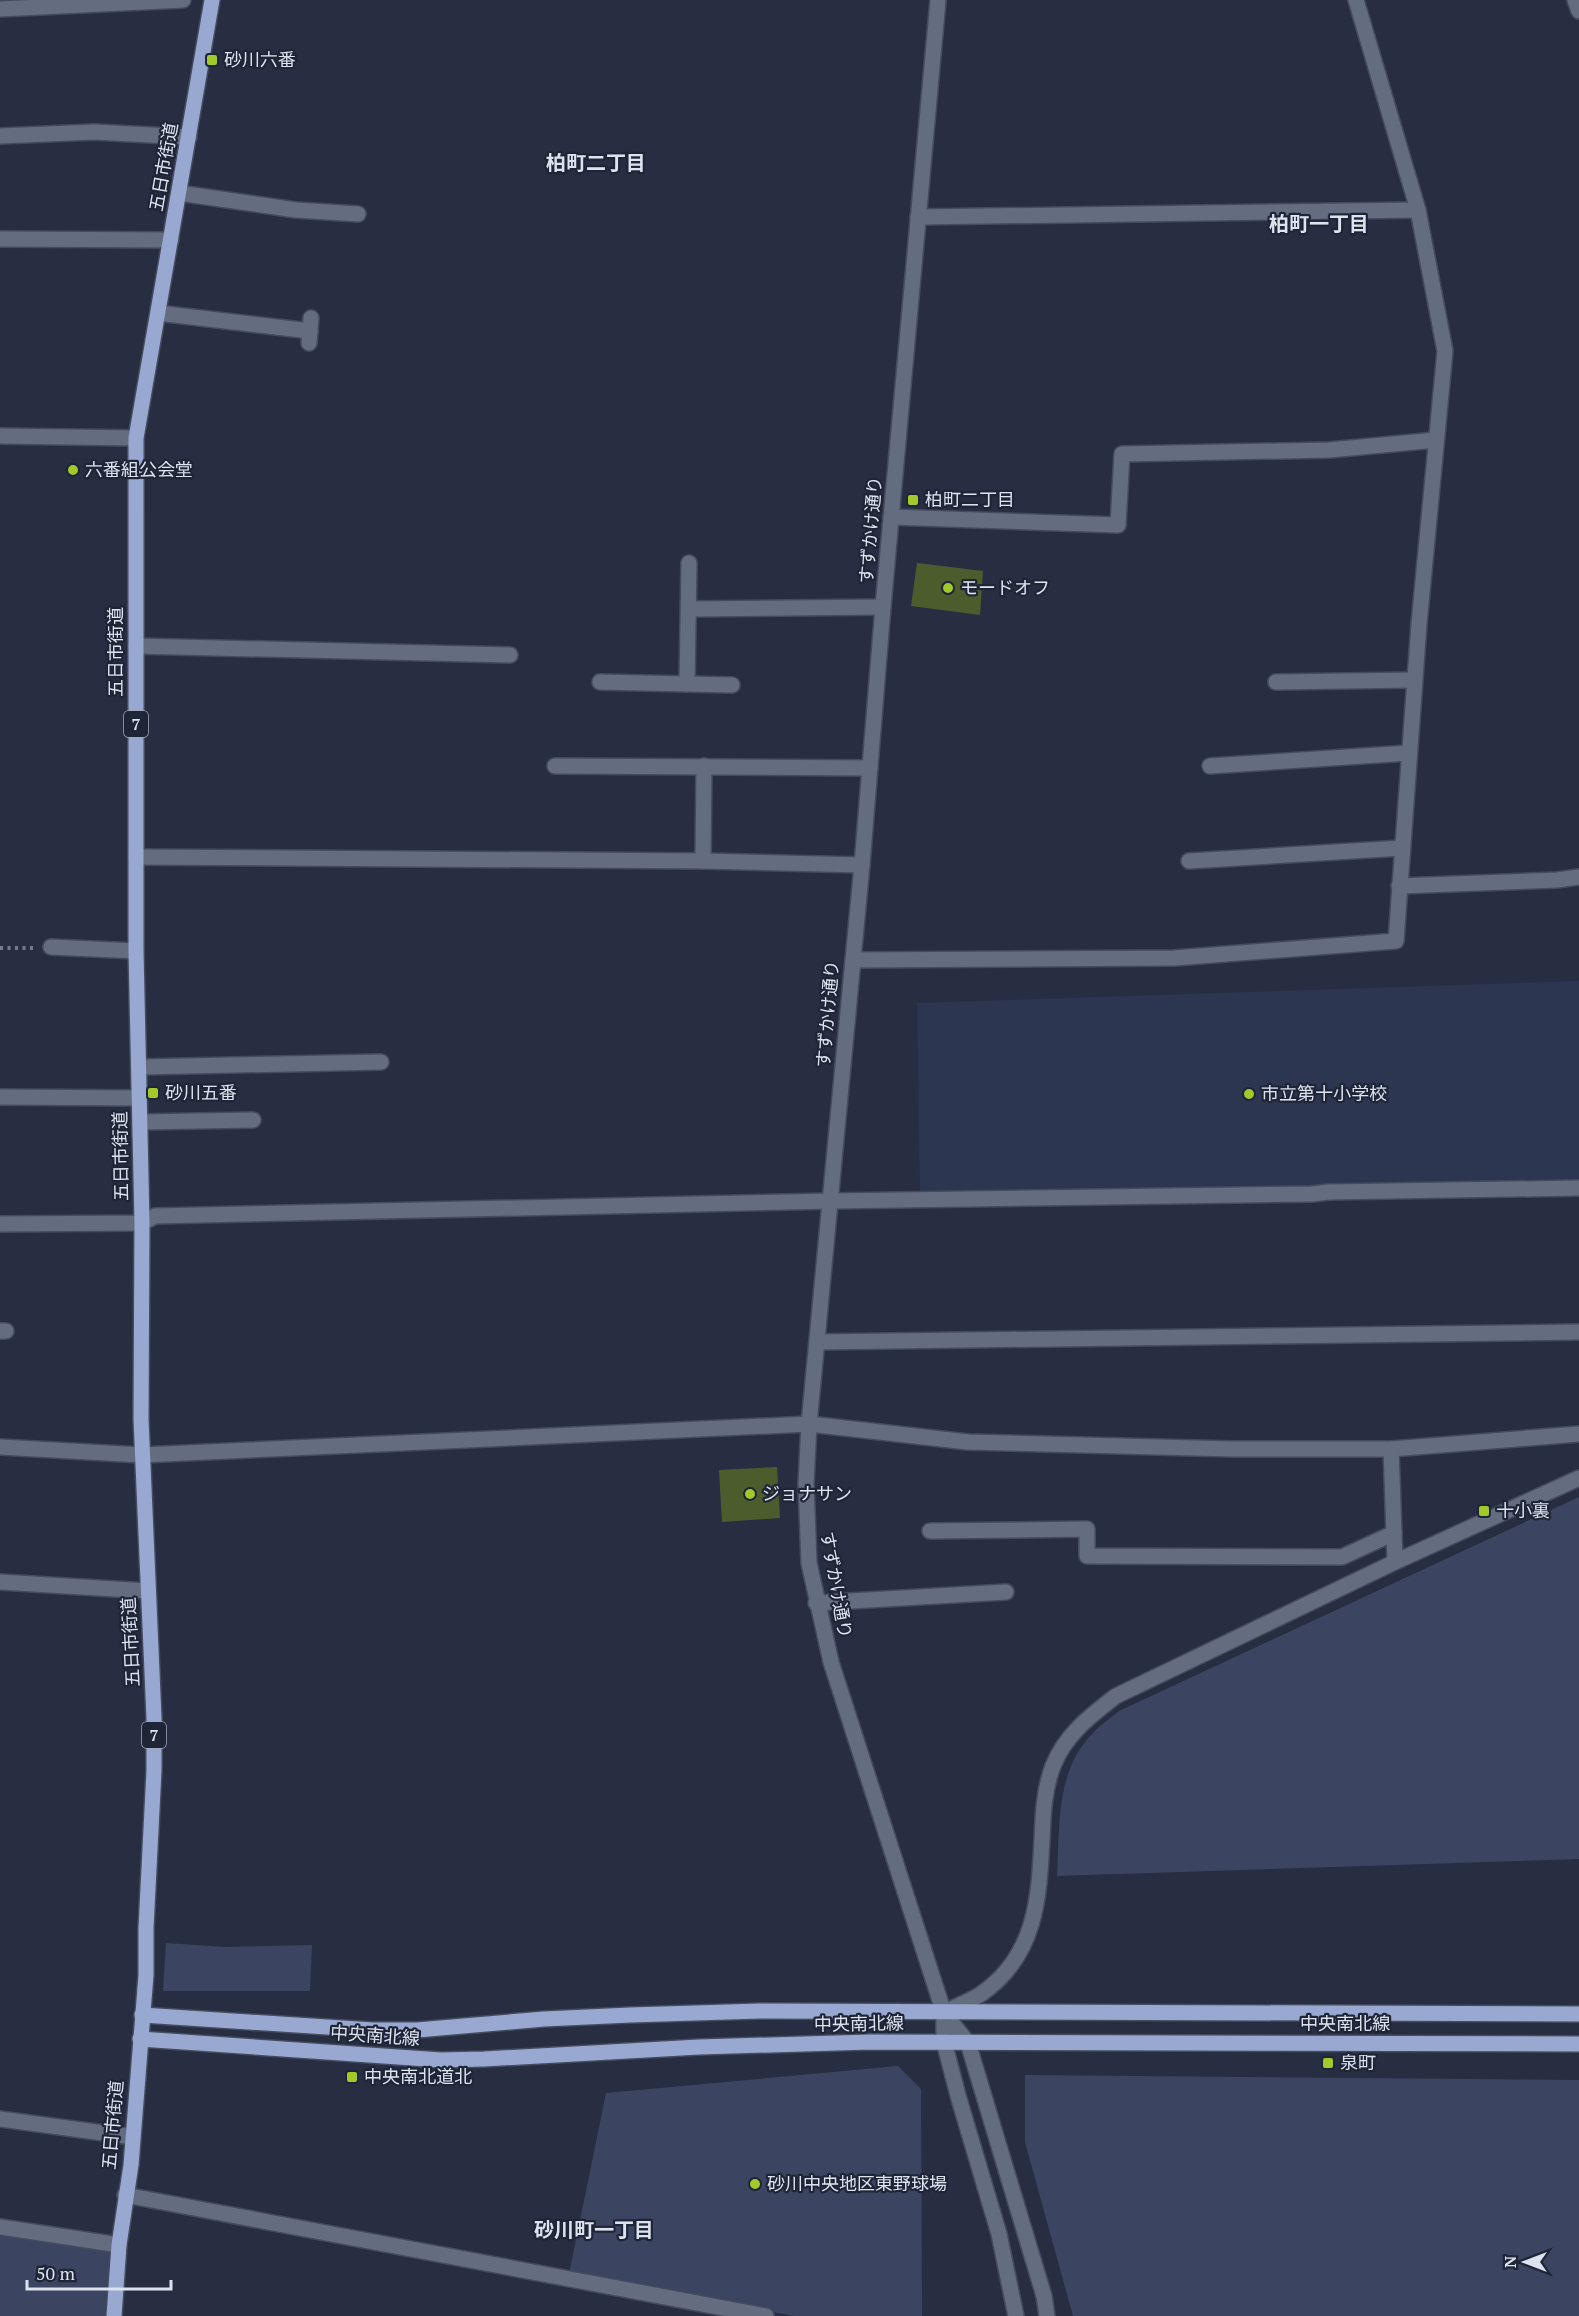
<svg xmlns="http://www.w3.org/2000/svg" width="1579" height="2316" viewBox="0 0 1579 2316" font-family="'PT Serif','Noto Sans JP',serif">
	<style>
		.built { fill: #2d3650 }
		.green { fill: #3b4561 }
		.building { fill: #4d5c2d }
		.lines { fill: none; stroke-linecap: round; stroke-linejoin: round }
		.minor-casing { stroke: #444b5e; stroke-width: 18 }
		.major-casing { stroke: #444b5e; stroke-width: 18 }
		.path { stroke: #747b8b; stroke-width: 4; stroke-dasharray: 3 4.5; stroke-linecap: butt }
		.minor { stroke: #646c80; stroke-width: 15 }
		.major { stroke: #98a8d1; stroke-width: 15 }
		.poi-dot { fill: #a1c92a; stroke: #1e2537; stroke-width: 2 }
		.labels { text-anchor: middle; stroke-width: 4.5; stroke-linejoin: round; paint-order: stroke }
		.shield { fill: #1e2537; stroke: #a3a9b7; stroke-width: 1.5 }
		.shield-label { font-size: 16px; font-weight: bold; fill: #dce2ee }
		.poi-label { font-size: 18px; fill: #dce2ee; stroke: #1e2537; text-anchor: start }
		.street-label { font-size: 18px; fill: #dce2ee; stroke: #1e2537 }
		.neighbourhood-label { font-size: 20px; font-weight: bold; fill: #dce2ee; stroke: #1e2537 }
	</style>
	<rect width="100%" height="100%" fill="#272e42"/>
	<!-- built -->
	<polygon class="built" points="1579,981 1579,1185 920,1191 917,1003"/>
	<!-- green -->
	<g class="green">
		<path d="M 1579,1497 L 1579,1859 L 1057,1876 C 1060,1826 1055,1770 1094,1732 C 1101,1724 1111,1718 1119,1711 Z"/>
		<polygon points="166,1943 225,1947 312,1945 310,1991 163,1991"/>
		<polygon points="898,2066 921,2089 922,2316 794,2316 569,2274 606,2093"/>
		<polygon points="1025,2075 1579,2080 1579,2316 1073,2316 1025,2142"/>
		<polygon points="0,2223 111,2240 106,2316 0,2316"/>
	</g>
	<!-- building -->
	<g class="building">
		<polygon points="917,563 983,571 980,615 911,606"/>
		<polygon points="777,1467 780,1518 722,1522 719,1470"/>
	</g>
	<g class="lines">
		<defs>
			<g id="minor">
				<polyline points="938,0 883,607 862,865 809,1424 806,1483 809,1563 831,1662 944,2013 944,2042 959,2099 999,2234 1016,2316"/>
				<polyline points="1575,0 1579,11"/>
				<polyline points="0,9 183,0"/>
				<polyline points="0,136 94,132 189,137"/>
				<polyline points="179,193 296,210 358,214"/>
				<polyline points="918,217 1418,210"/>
				<polyline points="0,239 171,240"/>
				<polyline points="158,313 310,331"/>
				<polyline points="309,343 311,318"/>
				<polyline points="0,436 136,438"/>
				<polyline points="891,517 1118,525 1122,454 1329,450 1436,440"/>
				<polyline points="689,609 883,607"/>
				<polyline points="136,646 510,655"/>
				<polyline points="600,682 732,685"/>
				<polyline points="1276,682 1414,680"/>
				<polyline points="687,684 689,563"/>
				<polyline points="555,766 870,768"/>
				<polyline points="1210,766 1409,753"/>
				<polyline points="136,857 703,861 862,865"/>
				<polyline points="703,861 704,766"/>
				<polyline points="1189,861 1402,848"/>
				<polyline points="1399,886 1557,880 1579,877"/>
				<polyline points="51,947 136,951"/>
				<polyline points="853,960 1174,958 1396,941 1419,624 1445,351 1418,210 1356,0"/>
				<polyline points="139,1067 381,1062"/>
				<polyline points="0,1097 139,1098"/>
				<polyline points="140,1122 253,1120"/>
				<polyline points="0,1224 142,1223 155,1216 831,1201 1312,1194 1329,1192 1579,1188"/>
				<polyline points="0,1331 6,1331"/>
				<polyline points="817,1342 1579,1332"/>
				<polyline points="0,1447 142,1455 809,1424 968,1442 1233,1449 1391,1449 1579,1434"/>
				<polyline points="1391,1449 1395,1562"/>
				<polyline points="930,1531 1087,1529 1087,1556 1342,1557 1394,1533"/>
				<polyline points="0,1582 148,1591"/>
				<polyline points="816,1603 1006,1592"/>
				<path d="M 944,2013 C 956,2006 970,2001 981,1994 C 1036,1956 1039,1899 1042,1839 C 1043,1815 1044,1789 1053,1766 C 1065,1735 1090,1716 1116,1696 L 1395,1562 L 1579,1478"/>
				<polyline points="944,2013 968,2043 1044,2296 1047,2316"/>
				<polyline points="0,2119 133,2137"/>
				<polyline points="125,2195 766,2316"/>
				<polyline points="0,2227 119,2245"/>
			</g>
			<g id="major">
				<polyline points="142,2015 373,2030 417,2030 544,2019 630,2015 760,2011 1579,2014"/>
				<polyline points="140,2039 441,2060 484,2059 699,2047 870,2042 1579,2044"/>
				<polyline points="114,2316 119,2245 131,2165 146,1975 146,1928 154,1770 154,1718 141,1419 142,1223 136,951 136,438 212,0"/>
			</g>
		</defs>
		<!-- minor casing -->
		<use href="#minor" class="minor-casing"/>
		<!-- major casing -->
		<use href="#major" class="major-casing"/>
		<!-- path -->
		<polyline class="path" points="0,948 35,948"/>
		<!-- minor -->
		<use href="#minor" class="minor"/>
		<!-- major -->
		<use href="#major" class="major"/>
	</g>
	<!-- markers -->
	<g class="poi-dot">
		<rect x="206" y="54" width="12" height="12" rx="3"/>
		<circle cx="73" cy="470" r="6"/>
		<rect x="907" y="494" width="12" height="12" rx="3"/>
		<circle cx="948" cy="588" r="6"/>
		<rect x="147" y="1087" width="12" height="12" rx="3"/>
		<circle cx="1249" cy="1094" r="6"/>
		<circle cx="750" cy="1494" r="6"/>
		<rect x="1478" y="1505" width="12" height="12" rx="3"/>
		<rect x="1322" y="2057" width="12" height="12" rx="3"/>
		<rect x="346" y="2071" width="12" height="12" rx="3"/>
		<circle cx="755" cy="2184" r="6"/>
	</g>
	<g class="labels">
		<!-- shield labels -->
		<g class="shield">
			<rect x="124" y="711" width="24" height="26" rx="4.5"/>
			<rect x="142" y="1722" width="24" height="26" rx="4.5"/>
		</g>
		<g class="shield-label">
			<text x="136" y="730">7</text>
			<text x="154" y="1741">7</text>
		</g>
		<!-- poi labels -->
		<g class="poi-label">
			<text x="224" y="66">砂川六番</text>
			<text x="85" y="476">六番組公会堂</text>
			<text x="925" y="506">柏町二丁目</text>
			<text x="960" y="594">モードオフ</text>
			<text x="165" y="1099">砂川五番</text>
			<text x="1261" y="1100">市立第十小学校</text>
			<text x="762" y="1500">ジョナサン</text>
			<text x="1496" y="1517">十小裏</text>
			<text x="1340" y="2069">泉町</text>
			<text x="364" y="2083">中央南北道北</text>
			<text x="767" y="2190">砂川中央地区東野球場</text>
		</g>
		<!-- street labels -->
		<g class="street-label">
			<text transform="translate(164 167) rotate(-80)" y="6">五日市街道</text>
			<text transform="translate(871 530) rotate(-85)" y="6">すずかけ通り</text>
			<text transform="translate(116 652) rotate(-90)" y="6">五日市街道</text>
			<text transform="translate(828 1014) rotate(-85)" y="6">すずかけ通り</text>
			<text transform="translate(121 1156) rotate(-91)" y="6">五日市街道</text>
			<text transform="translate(836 1585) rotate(80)" y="6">すずかけ通り</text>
			<text transform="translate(131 1642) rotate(-93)" y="6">五日市街道</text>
			<text transform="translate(859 2024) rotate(-1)" y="6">中央南北線</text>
			<text x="1345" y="2030">中央南北線</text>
			<text transform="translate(375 2036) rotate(4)" y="6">中央南北線</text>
			<text transform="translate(113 2125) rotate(-85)" y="6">五日市街道</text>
		</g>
		<!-- neighbourhood labels -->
		<g class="neighbourhood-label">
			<text x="596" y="170">柏町二丁目</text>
			<text x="1319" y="231">柏町一丁目</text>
			<text x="594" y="2237">砂川町一丁目</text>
		</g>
	</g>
	<!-- north arrow -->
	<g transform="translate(1525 2262) rotate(270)" stroke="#1e2537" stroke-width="4.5" paint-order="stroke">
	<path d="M0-4.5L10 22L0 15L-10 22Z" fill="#dce2ee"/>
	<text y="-9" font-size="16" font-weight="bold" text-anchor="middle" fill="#dce2ee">N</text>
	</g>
	<!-- scale -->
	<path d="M27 2280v9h144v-9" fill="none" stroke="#dce2ee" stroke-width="3"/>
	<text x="36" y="2280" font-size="18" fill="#dce2ee" stroke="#1e2537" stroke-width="4.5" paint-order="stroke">50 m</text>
</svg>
